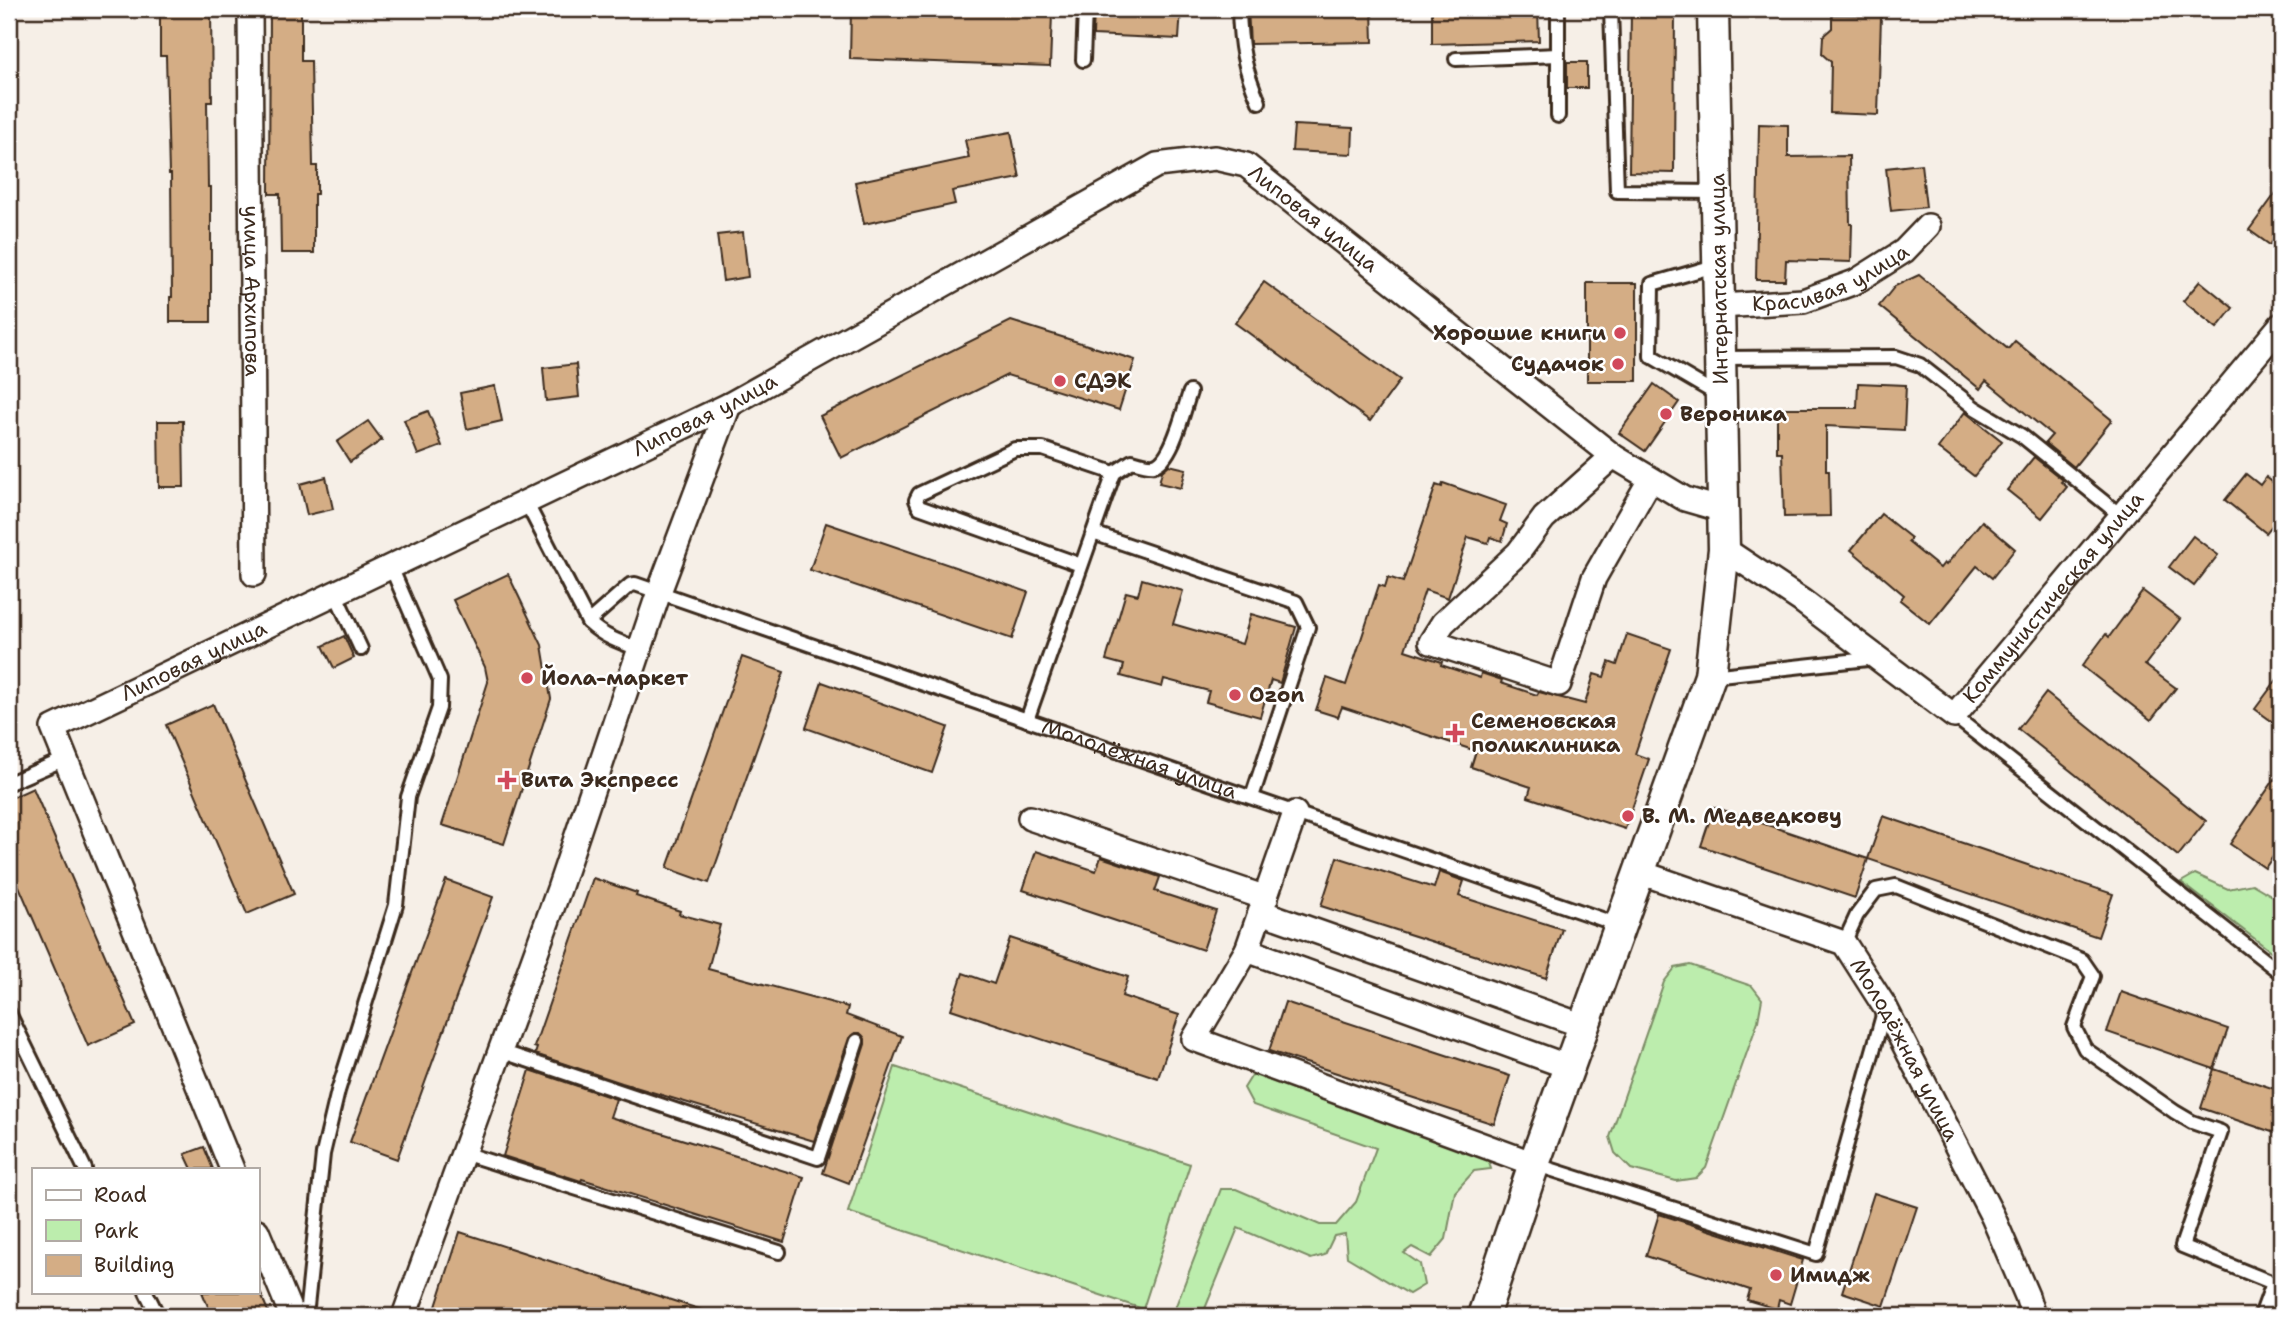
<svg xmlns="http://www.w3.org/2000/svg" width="2290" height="1325" viewBox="0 0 2290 1325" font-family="'Shantell Sans',sans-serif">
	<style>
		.green { fill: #bcedad; stroke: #7c8c66; stroke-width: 2 }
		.building { fill: #d4ad85; stroke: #3b2a1e; stroke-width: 2 }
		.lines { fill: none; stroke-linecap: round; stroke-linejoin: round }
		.service-casing { stroke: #3b2a1e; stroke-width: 18 }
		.minor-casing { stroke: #3b2a1e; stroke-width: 28 }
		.tertiary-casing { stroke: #3b2a1e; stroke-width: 35 }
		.service { stroke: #fff; stroke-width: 12 }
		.minor { stroke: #fff; stroke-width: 23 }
		.tertiary { stroke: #fff; stroke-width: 30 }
		.poi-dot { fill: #d1495b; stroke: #fff; stroke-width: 2.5 }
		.labels { text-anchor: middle; stroke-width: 5; stroke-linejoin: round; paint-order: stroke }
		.street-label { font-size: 21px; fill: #3b2a1e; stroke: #fff }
		.poi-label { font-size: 21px; font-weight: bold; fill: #3b2a1e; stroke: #fff; text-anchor: start }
	</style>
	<rect width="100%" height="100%" fill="#f6efe7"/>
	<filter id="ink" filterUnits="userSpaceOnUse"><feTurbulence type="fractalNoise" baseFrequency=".0143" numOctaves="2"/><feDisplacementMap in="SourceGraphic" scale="14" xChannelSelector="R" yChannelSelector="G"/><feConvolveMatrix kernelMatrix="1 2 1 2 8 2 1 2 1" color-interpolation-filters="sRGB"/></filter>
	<g filter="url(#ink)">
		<!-- green -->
		<g class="green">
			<polygon points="2195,874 2228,889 2252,884 2281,901 2281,959 2181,882"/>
			<polygon points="1690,965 1752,986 1762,999 1758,1021 1706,1168 1696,1178 1676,1181 1631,1169 1615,1153 1610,1137 1664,982 1675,968"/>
			<polygon points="895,1067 1190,1164 1143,1309 848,1212"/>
			<polygon points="1254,1072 1488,1159 1491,1169 1474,1171 1455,1192 1446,1239 1431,1257 1412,1247 1404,1253 1420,1264 1424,1285 1409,1294 1347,1257 1345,1234 1334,1236 1325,1255 1311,1259 1238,1228 1202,1316 1172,1316 1221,1189 1236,1189 1320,1225 1336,1225 1356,1202 1376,1148 1253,1105 1244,1088"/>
		</g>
		<!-- building -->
		<g class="building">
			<polygon points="160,9 211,9 212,102 207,102 208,187 211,187 211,322 170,322 170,297 172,297 171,174 169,174 166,56 160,56"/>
			<polygon points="270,9 301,9 301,61 311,61 313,166 317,166 317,194 314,194 314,253 281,253 280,194 269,194"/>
			<polygon points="851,9 1052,14 1050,66 850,59"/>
			<polygon points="1094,9 1181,9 1179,39 1093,35"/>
			<polygon points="1248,9 1372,9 1373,42 1250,44"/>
			<polygon points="1432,9 1538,9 1539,41 1432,44"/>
			<polygon points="1631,9 1675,9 1674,173 1629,172"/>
			<polygon points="1832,15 1881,16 1878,115 1830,113 1831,62 1822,54 1823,36 1832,28"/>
			<rect x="1567" y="62" width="20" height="26"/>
			<polygon points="1759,124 1788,125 1788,157 1849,156 1850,224 1852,224 1851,262 1786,260 1785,280 1756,280"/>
			<polygon points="1294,125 1353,128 1352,154 1292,151"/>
			<polygon points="1011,132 1020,178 952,191 955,204 864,224 855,182 969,158 965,140"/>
			<polygon points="1921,164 1926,207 1891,211 1886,168"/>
			<polygon points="2281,186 2281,229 2270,245 2249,230"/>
			<polygon points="743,232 748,277 723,281 717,235"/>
			<polygon points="1919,275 2008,349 2015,341 2112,420 2074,467 2045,443 2052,435 1986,381 1980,389 1879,306 1895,286"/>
			<polygon points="2200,281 2233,308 2217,328 2183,301"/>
			<polygon points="1264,282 1400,380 1370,421 1235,323"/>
			<rect x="1587" y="283" width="50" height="98"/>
			<polygon points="1011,321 1135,360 1119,410 1007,375 841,458 820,416"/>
			<polygon points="576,364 579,397 546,401 543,368"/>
			<polygon points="1858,383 1906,385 1904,430 1826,426 1826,471 1829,471 1830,516 1784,517 1782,452 1777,452 1777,408 1857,408"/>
			<polygon points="1654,384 1679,402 1645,451 1619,433"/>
			<polygon points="495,386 502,421 467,429 460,393"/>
			<polygon points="428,411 442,446 418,455 404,420"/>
			<polygon points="1965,412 2002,441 1974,476 1938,448"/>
			<polygon points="158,421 183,421 184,487 159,487"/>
			<polygon points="368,421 382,440 350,462 337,442"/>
			<polygon points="2034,457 2063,480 2061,482 2067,487 2042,518 2007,490"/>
			<polygon points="1169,465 1186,469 1181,488 1159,483 1162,471"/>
			<polygon points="2246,474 2260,485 2266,477 2281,489 2281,514 2266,533 2225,500"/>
			<polygon points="326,477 333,509 307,515 300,484"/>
			<polygon points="1443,483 1506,505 1500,521 1507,524 1502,541 1490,537 1488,543 1468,537 1448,598 1425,590 1405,650 1442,662 1441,665 1480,678 1481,673 1502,680 1501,683 1537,695 1539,692 1585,704 1594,674 1604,677 1609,662 1617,665 1627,634 1671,649 1635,754 1649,759 1625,829 1528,797 1531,787 1471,767 1476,751 1342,707 1338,717 1316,710 1327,678 1346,685 1379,585 1385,587 1388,577 1403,582 1436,485 1442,487"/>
			<polygon points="1881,514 1911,538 1908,542 1940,568 1944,563 1946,565 1982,521 2015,549 1992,578 1977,566 1930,624 1900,600 1904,595 1851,550"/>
			<polygon points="826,523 1028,592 1012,639 810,570"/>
			<polygon points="2193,536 2218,555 2194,586 2169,567"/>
			<polygon points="508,574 542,645 551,699 504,844 442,825 488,682 485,667 453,600"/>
			<polygon points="1142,579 1183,591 1173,624 1242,644 1251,614 1296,627 1280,683 1271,680 1260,717 1206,702 1209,691 1164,679 1162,687 1121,676 1124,665 1106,660 1126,592 1138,595"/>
			<polygon points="2143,591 2180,619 2145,665 2176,688 2151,720 2082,666 2106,634 2109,637"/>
			<polygon points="344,636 354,658 334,668 323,646"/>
			<polygon points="742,657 784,672 709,883 667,868"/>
			<polygon points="2281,674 2281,728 2255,709"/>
			<polygon points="822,682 948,727 932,773 806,728"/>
			<polygon points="2046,693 2206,821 2178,856 2018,729"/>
			<polygon points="213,704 294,894 247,914 166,725"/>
			<polygon points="2281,770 2281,845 2265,868 2230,844"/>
			<polygon points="33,788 135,1025 88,1046 9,863 9,799"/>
			<polygon points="1714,807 1868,859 1855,898 1701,846"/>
			<polygon points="1883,816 2113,894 2098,937 1868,859"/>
			<polygon points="1036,851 1096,871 1101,857 1160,877 1155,891 1216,911 1203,950 1023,890"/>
			<polygon points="1337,857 1434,888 1439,872 1464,881 1459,896 1562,929 1546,978 1321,906"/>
			<polygon points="593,878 637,893 636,896 680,911 679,914 720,925 708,969 848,1007 846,1015 902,1036 849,1183 823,1173 865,1044 865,1039 860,1033 855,1033 849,1038 814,1141 622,1083 535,1054 537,1048 534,1047"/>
			<polygon points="446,880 493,897 397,1159 350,1142"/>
			<polygon points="1010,938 1128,977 1122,996 1179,1015 1158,1078 951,1009 963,973 994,984"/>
			<polygon points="2121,992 2228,1029 2214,1069 2107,1032"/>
			<polygon points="1285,1002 1510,1076 1494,1124 1269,1051"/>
			<polygon points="2214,1069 2281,1091 2281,1135 2201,1108"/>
			<polygon points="530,1070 616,1099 610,1117 804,1177 784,1242 582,1179 581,1181 503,1156"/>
			<polygon points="204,1147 213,1169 192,1169 185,1154"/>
			<polygon points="1874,1193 1917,1207 1884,1306 1842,1292"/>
			<polygon points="1659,1214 1803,1260 1790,1304 1779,1300 1777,1309 1747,1300 1750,1290 1646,1256"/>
			<polygon points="460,1232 708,1312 707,1316 433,1316"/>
			<polygon points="202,1292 260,1292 270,1316 212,1316"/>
		</g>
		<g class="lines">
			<defs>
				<g id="service">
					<path d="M 1239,9 C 1240,46 1244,68 1259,102"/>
					<polyline points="1558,9 1558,116"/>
					<polyline points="1611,9 1617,191 1718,192"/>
					<polyline points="1456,59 1558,55"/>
					<polyline points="1083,60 1085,9"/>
					<polyline points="1721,358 1896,357 1920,365 1975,408 2022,436 2120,515"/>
					<polyline points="1718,395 1651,356 1652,284 1718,265"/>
					<path d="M 526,502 L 588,622 C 604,637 619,642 639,649"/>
					<polyline points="1093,533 1296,602 1308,627 1252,797"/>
					<polyline points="1081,565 919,507 916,500 919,494 1015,449 1043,449 1114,473"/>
					<polyline points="335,593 361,649"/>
					<path id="s1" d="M 588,622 L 630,585 L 635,584 L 1619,925"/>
					<polyline points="1711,676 1877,658"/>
					<polyline points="1954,716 2281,973"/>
					<path d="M 1027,720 L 1114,473 L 1132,461 C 1139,463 1148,466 1154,465 C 1172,461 1184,409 1190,392"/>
					<polyline points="9,783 65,759"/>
					<polyline points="1844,943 1857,915 1876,890 1896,886 2082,960 2093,976 2074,1027 2085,1049 2175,1112 2192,1122 2221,1132 2182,1246 2273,1283 2261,1316"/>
					<polyline points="9,1013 85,1169"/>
					<polyline points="500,1051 818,1158 857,1041"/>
					<polyline points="463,1153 779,1252"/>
					<polyline points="1534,1164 1816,1254 1885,1008"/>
					<polyline points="146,1292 155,1310 160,1316"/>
					<polyline points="306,1316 323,1154 338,1091 396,905 408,797 439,708 440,680 391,567"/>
				</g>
				<g id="minor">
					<path id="s2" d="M 250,9 L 254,574"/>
					<path id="s3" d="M 1720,306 L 1803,301 L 1855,282 L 1904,251 L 1928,226"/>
					<polyline points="1613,456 1544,518 1518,553 1443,623 1431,642 1559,684 1594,578 1650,480"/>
					<path id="s4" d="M 1724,549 L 1802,601 L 1954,716 L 2281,325"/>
					<polyline points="1030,818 1266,898"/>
					<path id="s5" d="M 1639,872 L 1844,943 L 1885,1007 L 1993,1217 L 2027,1296 L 2033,1316"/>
					<polyline points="1261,912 1584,1026"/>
					<polyline points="1247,950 1295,813"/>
					<polyline points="1534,1164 1194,1039 1247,950 1569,1067"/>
					<path id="s6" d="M 232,1169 L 53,728 L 729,405 L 1157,165 L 1215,158 L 1246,165 L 1613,456 L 1685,499 L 1723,510"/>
					<polyline points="257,1231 292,1316"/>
					<polyline points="404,1316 559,889 659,592 729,405"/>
				</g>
				<polyline id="tertiary" points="1483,1316 1534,1164 1710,676 1724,549 1713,9"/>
			</defs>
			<!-- service casing -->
			<use href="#service" class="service-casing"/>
			<!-- minor casing -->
			<use href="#minor" class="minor-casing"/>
			<!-- tertiary casing -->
			<use href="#tertiary" class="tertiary-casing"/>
			<!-- service -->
			<use href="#service" class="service"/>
			<!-- minor -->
			<use href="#minor" class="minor"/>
			<!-- tertiary -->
			<use href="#tertiary" class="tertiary"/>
		</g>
	</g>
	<!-- markers -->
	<g class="poi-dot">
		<circle cx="1620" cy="333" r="7"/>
		<circle cx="1618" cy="364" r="7"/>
		<circle cx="1060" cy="381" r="7"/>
		<circle cx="1666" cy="414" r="7"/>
		<circle cx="527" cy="678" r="7"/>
		<circle cx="1235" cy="695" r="7"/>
		<path d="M1451.5 722.5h7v7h7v7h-7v7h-7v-7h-7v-7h7z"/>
		<path d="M503.5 769.5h7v7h7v7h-7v7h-7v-7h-7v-7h7z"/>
		<circle cx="1628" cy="816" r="7"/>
		<circle cx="1776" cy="1275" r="7"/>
	</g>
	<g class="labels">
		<!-- street labels -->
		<g class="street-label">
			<text dy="7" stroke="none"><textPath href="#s6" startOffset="1892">Липовая улица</textPath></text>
			<text dy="7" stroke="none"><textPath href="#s3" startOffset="116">Красивая улица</textPath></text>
			<text transform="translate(1719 279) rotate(-91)" y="7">Интернатская улица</text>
			<text dy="7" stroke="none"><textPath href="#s2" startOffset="282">улица Архипова</textPath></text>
			<text dy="7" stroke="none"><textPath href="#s6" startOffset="1199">Липовая улица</textPath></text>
			<text dy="7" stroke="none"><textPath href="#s4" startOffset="439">Коммунистическая улица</textPath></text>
			<text dy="7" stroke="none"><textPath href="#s6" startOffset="632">Липовая улица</textPath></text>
			<text dy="7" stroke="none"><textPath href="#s1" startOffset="595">Молодёжная улица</textPath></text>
			<text dy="7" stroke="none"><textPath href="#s5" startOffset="340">Молодёжная улица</textPath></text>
		</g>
		<!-- poi labels -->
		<g class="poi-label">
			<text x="1606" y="340" text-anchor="end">Хорошие книги</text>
			<text x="1604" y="371" text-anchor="end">Судачок</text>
			<text x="1074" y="388">СДЭК</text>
			<text x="1680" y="421">Вероника</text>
			<text x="541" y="685">Йола-маркет</text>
			<text x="1249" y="702">Ozon</text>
			<text x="1471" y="728">Семеновская<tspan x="1471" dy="24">поликлиника</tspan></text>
			<text x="521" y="787">Вита Экспресс</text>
			<text x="1642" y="823">В. М. Медведкову</text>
			<text x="1790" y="1282">Имидж</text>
		</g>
	</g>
	<!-- margin -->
	<rect width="2290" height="1325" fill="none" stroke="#fff" stroke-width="35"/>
	<rect x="18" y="18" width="2255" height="1290" fill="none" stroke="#3b2a1e" stroke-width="2.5" filter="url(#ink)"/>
	<!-- legend -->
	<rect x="32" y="1168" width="228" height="126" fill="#ffffff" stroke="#b1aaa5" stroke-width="2"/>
	<rect x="46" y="1190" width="35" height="10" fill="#ffffff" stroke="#b1aaa5" stroke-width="2"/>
	<text x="94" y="1202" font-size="21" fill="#3b2a1e">Road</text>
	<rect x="46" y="1220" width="35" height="21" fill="#bcedad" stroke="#b1aaa5" stroke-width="2"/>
	<text x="94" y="1238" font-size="21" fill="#3b2a1e">Park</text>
	<rect x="46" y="1255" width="35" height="21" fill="#d4ad85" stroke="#b1aaa5" stroke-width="2"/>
	<text x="94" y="1272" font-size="21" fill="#3b2a1e">Building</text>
</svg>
